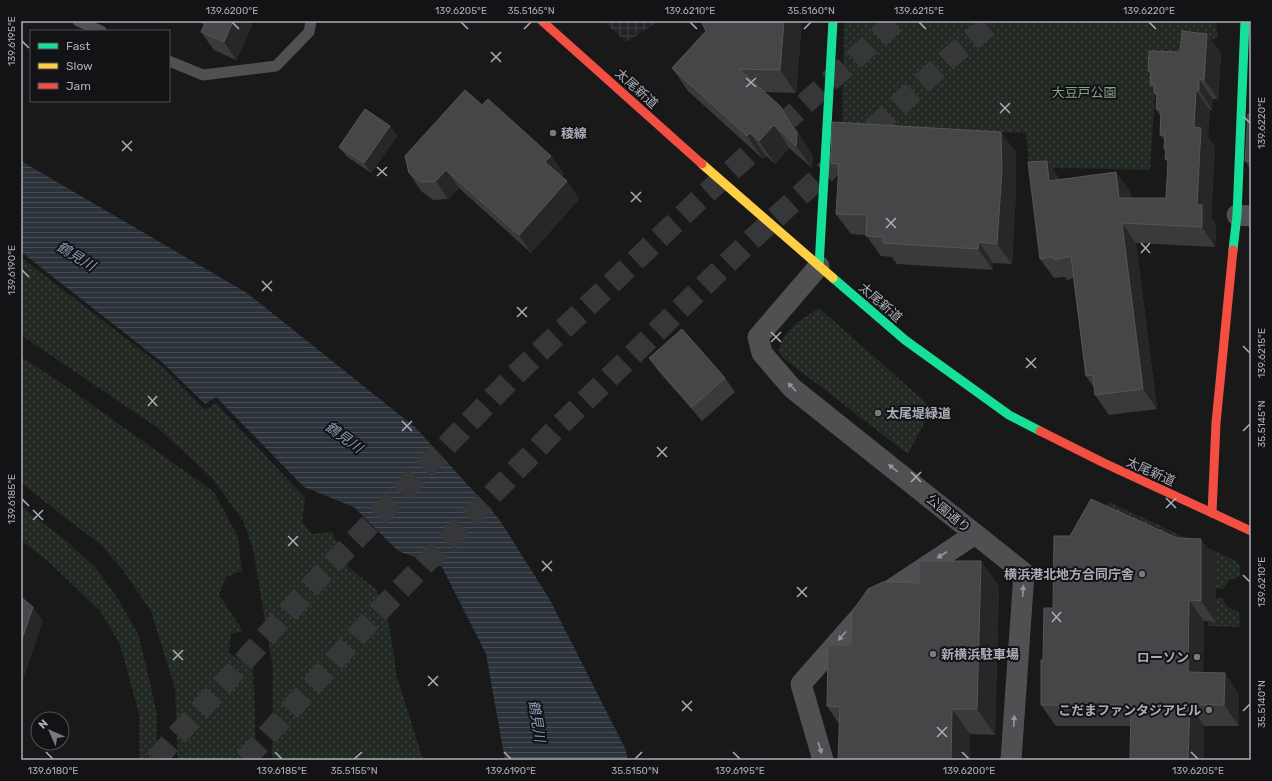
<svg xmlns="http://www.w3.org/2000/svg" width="1272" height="781" viewBox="0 0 1272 781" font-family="Rubik,'Noto Sans JP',sans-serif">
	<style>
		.industrial { fill: url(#industrial-grid) }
		.green { fill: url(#green-dots) }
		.water { fill: url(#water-rules) }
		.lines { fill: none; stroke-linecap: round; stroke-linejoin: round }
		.highway-tunnel { stroke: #363739; stroke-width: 22; stroke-dasharray: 22 11; stroke-linecap: butt }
		.lane { stroke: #4f5052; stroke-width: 11 }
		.street { stroke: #4f5052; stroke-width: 21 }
		.fast { stroke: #16e098; stroke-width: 9 }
		.slow { stroke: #ffcf43; stroke-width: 9 }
		.jam { stroke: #f24e42; stroke-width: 9 }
		.wall { fill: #3a3a3b }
		.shaded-wall { fill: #272727 }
		.building { fill: #464648; stroke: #56565a }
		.oneway { fill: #94969f }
		.ticks { fill: none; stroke: #abaeb9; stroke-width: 1.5 }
		.poi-dot { fill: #787a81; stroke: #131315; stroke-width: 1.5 }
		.labels { text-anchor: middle; stroke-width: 4; stroke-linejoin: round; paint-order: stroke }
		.street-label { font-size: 13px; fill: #abaeb9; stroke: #131315 }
		.park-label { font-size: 13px; fill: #83a387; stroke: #131315 }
		.poi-label { font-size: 13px; font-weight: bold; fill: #abaeb9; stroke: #131315; text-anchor: start }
		.water-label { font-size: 14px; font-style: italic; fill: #8499b2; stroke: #131315 }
		.neatline { fill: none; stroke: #abaeb9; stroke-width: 1.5 }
		.ticks-label { font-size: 10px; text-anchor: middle; fill: #abaeb9 }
	</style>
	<defs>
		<pattern id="industrial-grid" width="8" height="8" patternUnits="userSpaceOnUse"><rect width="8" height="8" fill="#232325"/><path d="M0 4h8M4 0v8" fill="none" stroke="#404043"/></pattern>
		<pattern id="green-dots" width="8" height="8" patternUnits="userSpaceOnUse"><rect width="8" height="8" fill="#232923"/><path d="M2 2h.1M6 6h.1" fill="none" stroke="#404641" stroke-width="1.8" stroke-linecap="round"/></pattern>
		<pattern id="water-rules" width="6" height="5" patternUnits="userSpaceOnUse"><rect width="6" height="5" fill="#2c323a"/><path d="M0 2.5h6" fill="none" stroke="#484d54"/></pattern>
	</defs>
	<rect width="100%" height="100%" fill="#191919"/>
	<!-- industrial -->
	<polygon class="industrial" points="603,21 658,21 658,22 626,42"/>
	<!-- green -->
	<g class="green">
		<polygon points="844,21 1216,21 1218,37 1157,62 1150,170 1029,167 1026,133 842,127"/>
		<polygon points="21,257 163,367 205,410 216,403 305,498 302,523 312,534 332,532 348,567 376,589 389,623 397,677 423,760 272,760 273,669 253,548 243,521 212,478 158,428 21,335"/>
		<polygon points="819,308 932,408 908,454 782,357 778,351 783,338 795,324"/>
		<polygon points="21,357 60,382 214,492 238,537 242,571 226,577 219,595 243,631 231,634 229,653 253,667 255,711 255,760 178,760 175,689 151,611 122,569 102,546 21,483"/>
		<polygon points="1109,502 1236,561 1240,566 1240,576 1230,580 1223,589 1215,588 1105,508"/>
		<polygon points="21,506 65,540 96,568 118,599 139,636 157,714 157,760 139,760 139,714 120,644 100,611 48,561 21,540"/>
		<path d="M 1216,598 L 1222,598 C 1225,606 1231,611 1239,611 L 1240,627 L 1208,626 L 1208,621 L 1216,622 Z"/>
	</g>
	<!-- water -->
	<polygon class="water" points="21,161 247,293 416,428 499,519 550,600 625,748 628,760 505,760 486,654 442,567 398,551 354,507 304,487 216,397 205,404 163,363 21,252"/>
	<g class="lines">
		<!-- highway-tunnel -->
		<g class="highway-tunnel">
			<polyline points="155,760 324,572 512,378 700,199 896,21"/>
			<polyline points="245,760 381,609 556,429 748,243 954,54 995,21"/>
		</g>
		<!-- lane -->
		<g class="lane">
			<polyline points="78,21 101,31"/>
			<polyline points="169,61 203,75 276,66 309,32 311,21"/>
		</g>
		<!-- street -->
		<g class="street">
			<polyline points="1237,215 1251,216"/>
			<polyline points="819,266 758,337 762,353 792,388 1024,573 1011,760"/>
			<polyline points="823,760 801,684 874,601 975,534"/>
		</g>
		<!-- fast -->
		<g class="fast">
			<polyline points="1233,250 1237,215 1245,21"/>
			<polyline points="819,266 833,21"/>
			<polyline points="833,278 905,340 1009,415 1040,431"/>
		</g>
		<!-- slow -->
		<polyline class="slow" points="702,164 833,278"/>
		<!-- jam -->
		<g class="jam">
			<polyline points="542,21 702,164"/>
			<polyline points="1040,431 1104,463 1251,531"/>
			<polyline points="1212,513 1216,423 1233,250"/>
		</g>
	</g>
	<!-- wall -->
	<g class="wall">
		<polygon points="196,21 254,21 236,60 214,50 201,32 205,25"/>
		<polygon points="802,21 796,93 764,92 780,106 796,129 813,156 812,168 789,148 775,164 766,156 763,159 688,91 672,68 706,31"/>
		<polygon points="1221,53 1218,99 1213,99 1212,110 1210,110 1208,137 1215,147 1211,218 1216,225 1215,247 1136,243 1157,409 1109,415 1095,395 1095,389 1086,376 1073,278 1067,280 1065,277 1054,278 1040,259 1047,161 1060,180 1116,172 1130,192 1131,198 1166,198 1168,163 1165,159 1166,151 1164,149 1164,140 1160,135 1161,117 1156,109 1157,97 1154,93 1154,90 1150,84 1151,75 1148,71"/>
		<polygon points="482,105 551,156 564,174 561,176 567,181 579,199 531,253 459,188 448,199 433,200 421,191 409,173"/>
		<polygon points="1251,114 1251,170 1245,161"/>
		<polygon points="390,126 397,136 371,173 346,156 339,147"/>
		<polygon points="1016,152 1016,191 1012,264 993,263 993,270 897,264 892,257 881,256 866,235 851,234 836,214 839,175 831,163"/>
		<polygon points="649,358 725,378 735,392 702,421 659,372"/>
		<polygon points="1216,560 1216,622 1204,621 1203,673 1239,694 1239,726 1056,726 1041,705 1043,660 1053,608"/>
		<polygon points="981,561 999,587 995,735 970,734 970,760 838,760 839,724 827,706 851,645 919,583"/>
	</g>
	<!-- shaded-wall -->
	<g class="shaded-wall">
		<polygon points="233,21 254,21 236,60 224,42"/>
		<polygon points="784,21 802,21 796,93 780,70"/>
		<polygon points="1207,34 1221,53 1218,99 1204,80"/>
		<polygon points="1199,79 1213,99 1212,110 1199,90"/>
		<polygon points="1196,90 1210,110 1208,137 1215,147 1211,218 1216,225 1215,247 1202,227 1197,205 1194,127"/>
		<polygon points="780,106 796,129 813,156 812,168 796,146"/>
		<polygon points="774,125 789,148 775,164 759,141"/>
		<polygon points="390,126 397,136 371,173 364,163"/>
		<polygon points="1001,132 1016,152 1016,191 1012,264 997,244"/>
		<polygon points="750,133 766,156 763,159 747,136"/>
		<polygon points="551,156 564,174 558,180 545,162"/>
		<polygon points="1047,161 1060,181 1049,181"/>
		<polygon points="446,170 459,188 448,199 436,181"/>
		<polygon points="1116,172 1130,192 1133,218 1119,198"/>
		<polygon points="567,181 579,199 531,253 519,235"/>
		<polygon points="1122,223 1136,243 1157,409 1143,389"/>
		<polygon points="979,242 993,263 993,270 978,249"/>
		<polygon points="1201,539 1216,560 1216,622 1201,601"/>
		<polygon points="981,561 999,587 995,735 977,709"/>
		<polygon points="1189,600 1204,621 1203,693 1188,672"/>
		<polygon points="33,607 43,621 21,686 21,642"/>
		<polygon points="1225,673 1239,694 1239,726 1224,705"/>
		<polygon points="1190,705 1204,726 1204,760 1188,760"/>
		<polygon points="952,709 970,734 970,760 951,760"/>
	</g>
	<!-- building -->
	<g class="building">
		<polygon points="206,21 233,21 224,42 201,32"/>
		<polygon points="701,21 784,21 780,70 739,69 780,106 797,133 796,146 774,125 759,141 750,133 747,136 672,68 706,31"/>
		<polygon points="1182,31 1207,34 1204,80 1199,79 1199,90 1196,90 1194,127 1201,128 1197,205 1202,205 1202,227 1122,223 1143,389 1095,395 1093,375 1086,376 1071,256 1054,260 1053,257 1040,259 1028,162 1047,161 1049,181 1116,172 1119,198 1166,198 1168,159 1165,159 1166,149 1164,149 1165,135 1160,135 1161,110 1156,109 1157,93 1154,93 1155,85 1150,84 1151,71 1148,71 1149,51 1180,52"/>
		<polygon points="465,90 482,105 488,99 551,156 545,162 567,181 519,235 446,170 436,181 421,182 409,173 405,156"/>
		<polygon points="365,109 390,126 364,163 339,147"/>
		<polygon points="1248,114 1251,114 1251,161 1245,161"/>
		<polygon points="832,122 1001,132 1002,170 997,244 979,242 978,249 883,243 883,237 866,236 867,215 836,214 839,164 831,163"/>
		<polygon points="682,329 725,378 692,407 649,358"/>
		<polygon points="1091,499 1177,538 1201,539 1201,601 1189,600 1188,672 1225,673 1224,705 1190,705 1188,760 1130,760 1131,705 1041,705 1041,660 1043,660 1044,608 1053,608 1054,536 1070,536"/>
		<polygon points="919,561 981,561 977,709 952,709 951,760 838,760 840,707 827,706 828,645 851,645 852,612 868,589 883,582 919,583"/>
		<polygon points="21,597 33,607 21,642"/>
	</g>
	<!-- one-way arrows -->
	<defs><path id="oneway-solid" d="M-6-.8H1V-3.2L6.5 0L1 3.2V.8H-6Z"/></defs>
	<g class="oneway">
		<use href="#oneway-solid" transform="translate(792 387) rotate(-135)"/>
		<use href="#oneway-solid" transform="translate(893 468) rotate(-141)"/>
		<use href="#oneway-solid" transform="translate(942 555) rotate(147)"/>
		<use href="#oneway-solid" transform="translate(1023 591) rotate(-86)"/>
		<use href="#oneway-solid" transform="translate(842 636) rotate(131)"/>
		<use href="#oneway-solid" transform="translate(1014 721) rotate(-86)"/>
		<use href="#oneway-solid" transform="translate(820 748) rotate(73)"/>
	</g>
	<!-- ticks -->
	<path class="ticks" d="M 232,22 L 239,29M 461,22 L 468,29M 690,22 L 697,29M 919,22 L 926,29M 1149,22 L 1156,29M 524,29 L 531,22M 804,29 L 811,22M 22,41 L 29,48M 491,52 L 501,62M 491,62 L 501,52M 746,78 L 756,87M 746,87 L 756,78M 1000,103 L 1010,113M 1000,113 L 1010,103M 1243,116 L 1250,123M 122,141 L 132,151M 122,151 L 132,141M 377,167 L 387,176M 377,176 L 387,167M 631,192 L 641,202M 631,202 L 641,192M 886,218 L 896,228M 886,228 L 896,218M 1141,243 L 1150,253M 1141,253 L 1150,243M 22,270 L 29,277M 262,281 L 272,291M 262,291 L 272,281M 517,307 L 527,317M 517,317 L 527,307M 771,332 L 781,342M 771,342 L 781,332M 1243,346 L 1250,353M 1026,358 L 1036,368M 1026,368 L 1036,358M 148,396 L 157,406M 148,406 L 157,396M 402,421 L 412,431M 402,431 L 412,421M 1243,431 L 1250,424M 657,447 L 667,457M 657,457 L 667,447M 911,472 L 921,482M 911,482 L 921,472M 1166,498 L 1176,508M 22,499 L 29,506M 1166,508 L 1176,498M 33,510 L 43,520M 33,520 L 43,510M 288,536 L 298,546M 288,546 L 298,536M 542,561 L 552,571M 542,571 L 552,561M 1243,575 L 1250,582M 797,587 L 807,597M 797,597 L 807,587M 1052,612 L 1061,622M 1052,622 L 1061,612M 173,650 L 183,660M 173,660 L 183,650M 428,676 L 438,686M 428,686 L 438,676M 682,701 L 692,711M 682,711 L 692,701M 1243,711 L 1250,704M 937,727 L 947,737M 937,737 L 947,727M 46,752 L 53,759M 275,752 L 282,759M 504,752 L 511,759M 733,752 L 740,759M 962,752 L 969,759M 1191,752 L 1198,759M 354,759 L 362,752M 635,759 L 642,752"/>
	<!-- markers -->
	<g class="poi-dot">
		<circle cx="553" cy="133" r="4"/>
		<circle cx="878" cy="413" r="4"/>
		<circle cx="1142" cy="574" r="4"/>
		<circle cx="933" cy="654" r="4"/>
		<circle cx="1197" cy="657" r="4"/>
		<circle cx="1209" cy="710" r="4"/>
	</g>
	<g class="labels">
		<!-- street labels -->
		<g class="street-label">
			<text transform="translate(637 88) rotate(42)" y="5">太尾新道</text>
			<text transform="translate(881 302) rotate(41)" y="5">太尾新道</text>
			<text transform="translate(1151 471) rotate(24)" y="5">太尾新道</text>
			<text transform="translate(949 513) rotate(39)" y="5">公園通り</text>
		</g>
		<!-- park labels -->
		<g class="park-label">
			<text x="1084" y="97">大豆戸公園</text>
		</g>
		<!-- poi labels -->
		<g class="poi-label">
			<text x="561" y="138">稜線</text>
			<text x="886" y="418">太尾堤緑道</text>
			<text x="1134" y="579" text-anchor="end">横浜港北地方合同庁舎</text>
			<text x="941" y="659">新横浜駐車場</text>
			<text x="1189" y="662" text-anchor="end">ローソン</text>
			<text x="1201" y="715" text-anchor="end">こだまファンタジアビル</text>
		</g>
		<!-- water labels -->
		<g class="water-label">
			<text transform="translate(76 256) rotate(31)" y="5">鶴見川</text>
			<text transform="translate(344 437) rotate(36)" y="5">鶴見川</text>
			<text transform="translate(537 721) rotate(81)" y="5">鶴見川</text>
		</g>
	</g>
	<!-- border -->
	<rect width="1272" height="781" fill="none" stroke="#131315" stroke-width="44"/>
	<!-- legend -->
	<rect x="30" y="30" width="140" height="72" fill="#131315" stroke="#505157"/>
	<rect x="38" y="43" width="20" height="6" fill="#16e098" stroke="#505157"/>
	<text x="66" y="50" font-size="12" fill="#abaeb9">Fast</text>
	<rect x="38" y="63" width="20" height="6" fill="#ffcf43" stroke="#505157"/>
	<text x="66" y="70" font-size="12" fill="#abaeb9">Slow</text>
	<rect x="38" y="83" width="20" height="6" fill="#f24e42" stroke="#505157"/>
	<text x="66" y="90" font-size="12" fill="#abaeb9">Jam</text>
	<!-- north arrow -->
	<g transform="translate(50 731) rotate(315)"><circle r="19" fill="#131315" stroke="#505157"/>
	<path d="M0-3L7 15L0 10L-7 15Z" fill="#787a81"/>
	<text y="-6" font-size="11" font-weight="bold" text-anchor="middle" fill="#abaeb9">N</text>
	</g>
	<rect x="22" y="22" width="1228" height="737" class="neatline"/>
	<g class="ticks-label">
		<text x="232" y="14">139.6200°E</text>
		<text x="461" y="14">139.6205°E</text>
		<text x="531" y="14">35.5165°N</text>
		<text x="690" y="14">139.6210°E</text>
		<text x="811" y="14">35.5160°N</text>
		<text x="919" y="14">139.6215°E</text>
		<text x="1149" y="14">139.6220°E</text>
		<text transform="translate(11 41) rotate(-90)" y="4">139.6195°E</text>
		<text transform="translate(1261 123) rotate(-90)" y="4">139.6220°E</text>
		<text transform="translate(11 270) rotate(-90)" y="4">139.6190°E</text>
		<text transform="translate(1261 353) rotate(-90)" y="4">139.6215°E</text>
		<text transform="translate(1261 424) rotate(-90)" y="4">35.5145°N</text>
		<text transform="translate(11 499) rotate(-90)" y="4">139.6185°E</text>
		<text transform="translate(1261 582) rotate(-90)" y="4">139.6210°E</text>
		<text transform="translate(1261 704) rotate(-90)" y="4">35.5140°N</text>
		<text x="53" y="774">139.6180°E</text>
		<text x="282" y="774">139.6185°E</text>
		<text x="354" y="774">35.5155°N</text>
		<text x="511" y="774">139.6190°E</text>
		<text x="635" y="774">35.5150°N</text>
		<text x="740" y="774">139.6195°E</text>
		<text x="969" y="774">139.6200°E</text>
		<text x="1198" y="774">139.6205°E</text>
	</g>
</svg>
